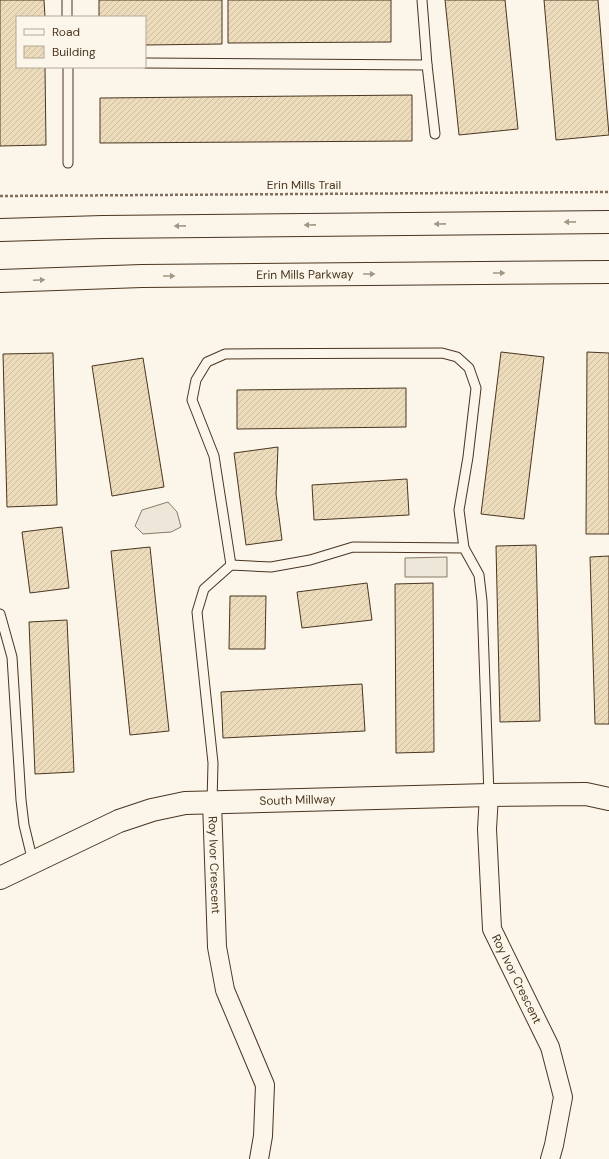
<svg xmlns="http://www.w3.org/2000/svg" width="609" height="1159" viewBox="0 0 609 1159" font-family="'DM Sans',sans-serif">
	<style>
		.park { fill: #ede6d9; stroke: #887966 }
		.parking { fill: #ede7d9; stroke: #887966 }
		.building { fill: url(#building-hatch); stroke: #4a3520 }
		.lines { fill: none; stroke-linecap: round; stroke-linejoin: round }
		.lane-casing { stroke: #4a3520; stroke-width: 11 }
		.street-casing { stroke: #4a3520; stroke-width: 20 }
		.secondary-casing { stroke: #4a3520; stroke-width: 24 }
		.primary-casing { stroke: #4a3520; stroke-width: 24 }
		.path { stroke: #7f6f5c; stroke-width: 2.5; stroke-dasharray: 3 2; stroke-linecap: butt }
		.lane { stroke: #fbf6e9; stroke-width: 9 }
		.street { stroke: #fbf6e9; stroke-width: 18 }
		.secondary { stroke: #fbf6e9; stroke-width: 22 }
		.primary { stroke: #fbf6e9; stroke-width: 22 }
		.oneway { fill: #a29684 }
		.labels { text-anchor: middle; stroke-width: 3; stroke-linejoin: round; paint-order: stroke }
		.street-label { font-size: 12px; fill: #4a3520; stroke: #fbf6e9 }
	</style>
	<defs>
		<pattern id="building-hatch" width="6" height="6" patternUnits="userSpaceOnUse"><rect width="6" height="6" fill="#ecdcbc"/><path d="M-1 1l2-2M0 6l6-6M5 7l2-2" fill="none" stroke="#ccbda1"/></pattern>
	</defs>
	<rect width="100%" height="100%" fill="#fbf6e9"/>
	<!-- park -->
	<polygon class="park" points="168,502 177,512 181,527 171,532 143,534 135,526 142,510"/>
	<!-- parking -->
	<polygon class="parking" points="447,557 447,577 405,577 405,558"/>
	<!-- building -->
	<g class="building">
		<polygon points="0,0 44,0 45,17 17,17 17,67 45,67 46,145 0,146"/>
		<polygon points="99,0 222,0 222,44 145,45 145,17 99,17"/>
		<polygon points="228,0 391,0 391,42 228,43"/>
		<polygon points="445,0 505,0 518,129 459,135"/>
		<polygon points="544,0 598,0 609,135 556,140"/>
		<polygon points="412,95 412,141 100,143 100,98"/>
		<polygon points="501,352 544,357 524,519 481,514"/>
		<polygon points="587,352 609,353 609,534 586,534"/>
		<polygon points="53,353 57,505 7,507 3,354"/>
		<polygon points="143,358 164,487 112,496 92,366"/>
		<polygon points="406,388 406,427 237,429 237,390"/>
		<polygon points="278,447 276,494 282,540 246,545 234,453"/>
		<polygon points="407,479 409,515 314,520 312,485"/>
		<polygon points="62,527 69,588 30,593 22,532"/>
		<polygon points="536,545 540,721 500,722 496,546"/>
		<polygon points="150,547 169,731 130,735 111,551"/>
		<polygon points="609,556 609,724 595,724 590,557"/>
		<polygon points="367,583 372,620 302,628 297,592"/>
		<polygon points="433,583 434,752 396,753 395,584"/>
		<polygon points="230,596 266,596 265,649 229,649"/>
		<polygon points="67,620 74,772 35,774 29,622"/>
		<polygon points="362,684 365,731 223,738 221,692"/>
	</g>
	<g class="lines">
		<defs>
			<g id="lane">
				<polyline points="67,0 67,17"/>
				<polyline points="145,63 427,65 422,0"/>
				<polyline points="427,65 435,134"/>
				<polyline points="68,163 68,67"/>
				<polyline points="231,565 214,456 192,400 196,380 207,362 225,354 442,353 457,357 469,368 476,388 468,457 459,510 464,548"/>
				<polyline points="0,614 12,657 21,800 24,825 33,862"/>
				<polyline points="212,802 213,763 197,612 204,589 231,565 271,567 310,560 353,547 464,548 479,575 482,601 489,795"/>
			</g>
			<g id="street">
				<path id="s1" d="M 489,795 L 487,829 L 492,929 L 550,1047 L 563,1097 L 554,1145 L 550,1159"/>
				<path id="s2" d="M 212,802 L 217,947 L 225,990 L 265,1085 L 263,1136 L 259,1159"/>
			</g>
			<g id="secondary">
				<path id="s3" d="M 0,878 L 119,821 L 152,810 L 185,803 L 489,795 L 586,794 L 609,799"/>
			</g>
			<g id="primary">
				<polyline points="0,230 103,227 609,222"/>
				<path id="s4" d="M 0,281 L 142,276 L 609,272"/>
			</g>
		</defs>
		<!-- lane casing -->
		<use href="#lane" class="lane-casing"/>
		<!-- street casing -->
		<use href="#street" class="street-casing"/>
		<!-- secondary casing -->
		<use href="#secondary" class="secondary-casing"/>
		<!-- primary casing -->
		<use href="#primary" class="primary-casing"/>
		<!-- path -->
		<polyline class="path" points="0,196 609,192"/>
		<!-- lane -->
		<use href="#lane" class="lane"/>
		<!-- street -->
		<use href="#street" class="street"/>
		<!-- secondary -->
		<use href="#secondary" class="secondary"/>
		<!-- primary -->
		<use href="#primary" class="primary"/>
	</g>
	<!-- one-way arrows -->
	<defs><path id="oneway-solid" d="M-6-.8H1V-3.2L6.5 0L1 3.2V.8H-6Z"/></defs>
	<g class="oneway">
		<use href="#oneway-solid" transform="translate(570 222) rotate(179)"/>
		<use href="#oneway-solid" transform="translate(440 224) rotate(179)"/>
		<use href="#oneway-solid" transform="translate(310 225) rotate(179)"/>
		<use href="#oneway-solid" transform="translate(180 226) rotate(179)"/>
		<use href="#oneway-solid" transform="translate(499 273)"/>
		<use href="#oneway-solid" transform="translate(369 274)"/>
		<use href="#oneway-solid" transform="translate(169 276)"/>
		<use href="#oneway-solid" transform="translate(39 280) rotate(-2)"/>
	</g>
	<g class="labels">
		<!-- street labels -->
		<g class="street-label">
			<text x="304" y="189">Erin Mills Trail</text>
			<text dy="4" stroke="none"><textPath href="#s4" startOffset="305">Erin Mills Parkway</textPath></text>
			<text dy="4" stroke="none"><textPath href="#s3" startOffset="313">South Millway</textPath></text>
			<text dy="4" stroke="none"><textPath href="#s2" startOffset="63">Roy Ivor Crescent</textPath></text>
			<text dy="4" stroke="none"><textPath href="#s1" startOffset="190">Roy Ivor Crescent</textPath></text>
		</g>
	</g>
	<!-- legend -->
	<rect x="16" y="16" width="130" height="52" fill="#fbf6e9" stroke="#b4a999"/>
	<rect x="24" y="29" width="20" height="6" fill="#fbf6e9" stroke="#b4a999"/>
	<text x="52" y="36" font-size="12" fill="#4a3520">Road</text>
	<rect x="24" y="46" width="20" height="12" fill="url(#building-hatch)" stroke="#b4a999"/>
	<text x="52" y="56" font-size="12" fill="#4a3520">Building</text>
</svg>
